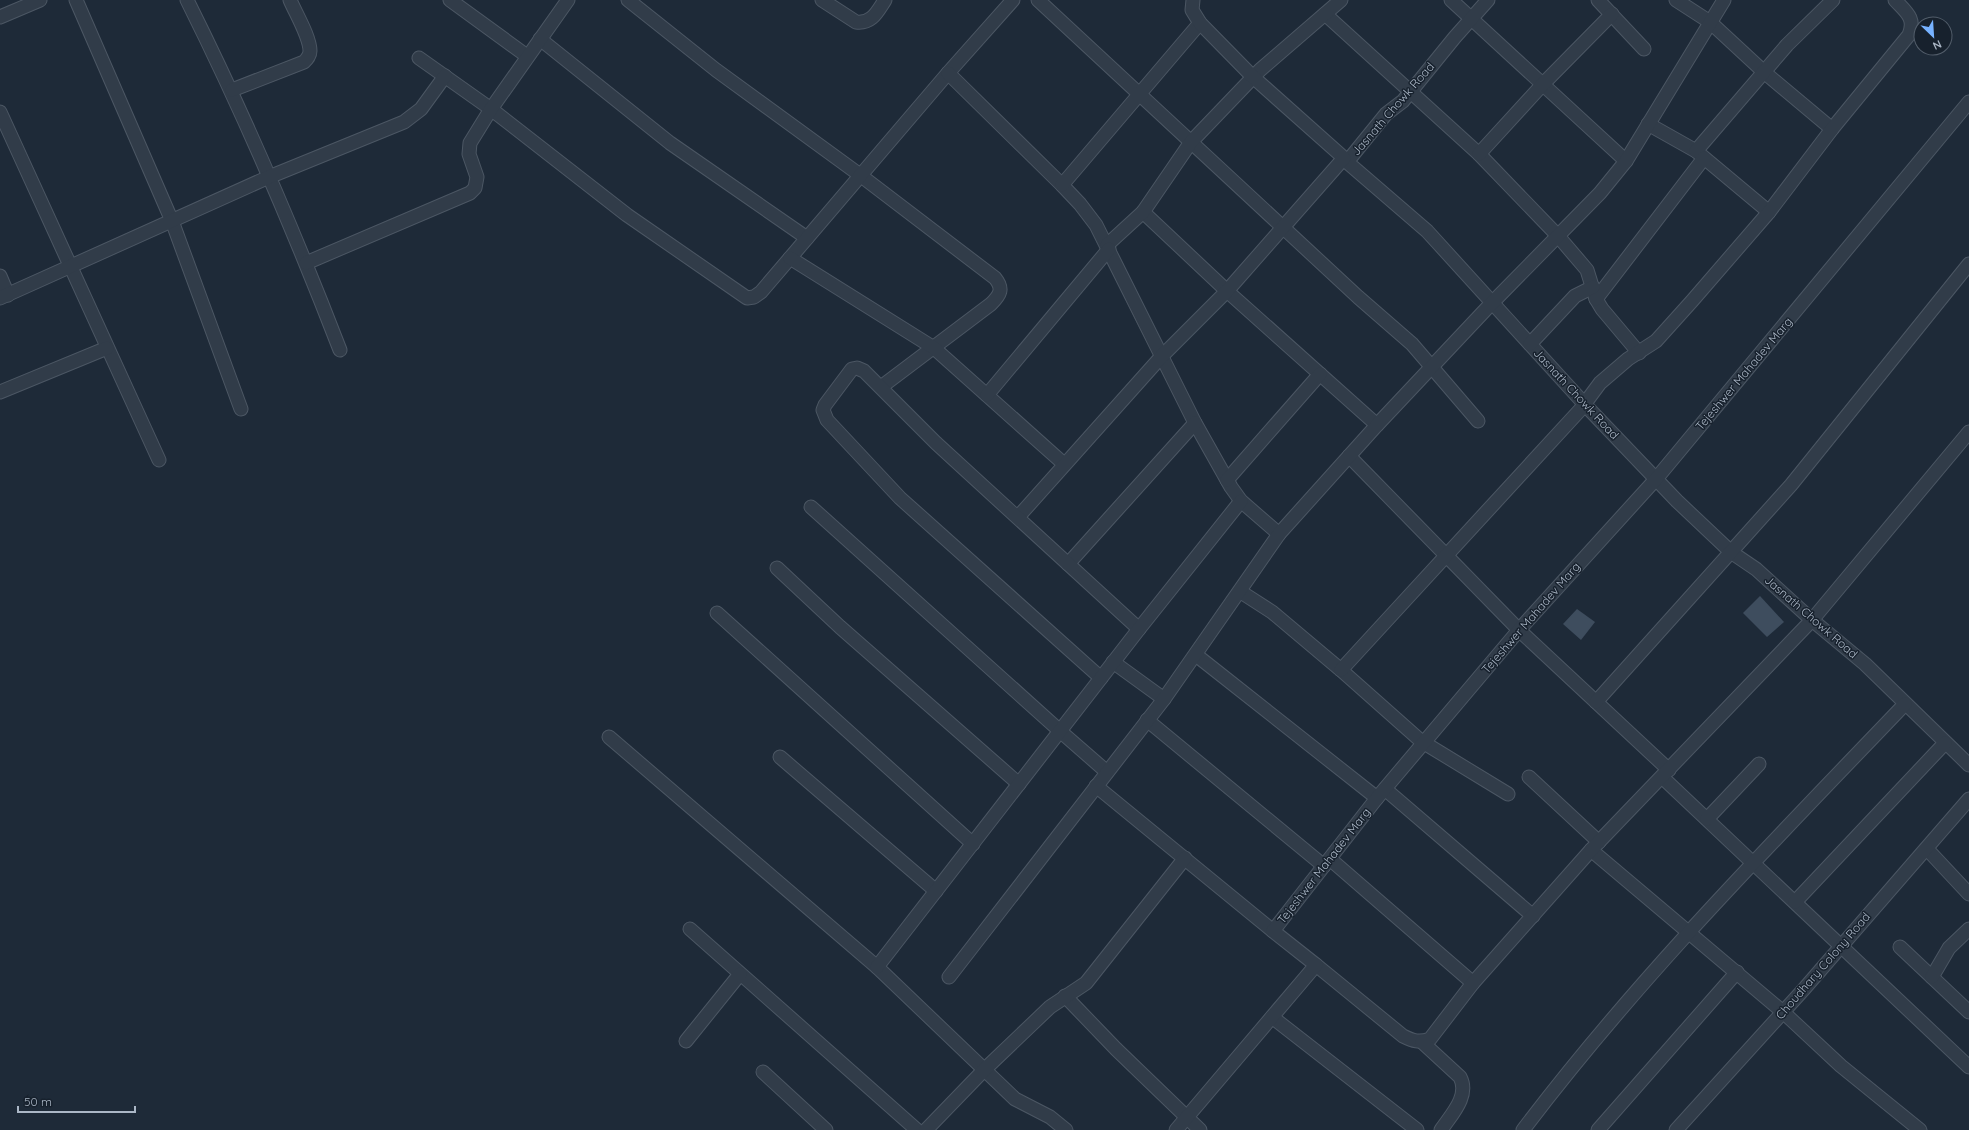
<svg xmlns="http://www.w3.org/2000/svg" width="1969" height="1130" viewBox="0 0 1969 1130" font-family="Quicksand,sans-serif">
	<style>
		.building { fill: #3e4d5e }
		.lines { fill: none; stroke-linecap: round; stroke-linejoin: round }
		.street-casing { stroke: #4c5764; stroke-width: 15 }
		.street { stroke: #313c49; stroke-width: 13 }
		.labels { text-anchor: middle; stroke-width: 3; stroke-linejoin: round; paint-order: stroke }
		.street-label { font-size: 12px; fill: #abb7c6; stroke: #17212d }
	</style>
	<rect width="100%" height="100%" fill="#1e2a38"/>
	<!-- building -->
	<g class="building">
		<polygon points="1760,596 1784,622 1767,637 1743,613"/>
		<polygon points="1577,609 1595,622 1581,640 1563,624"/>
	</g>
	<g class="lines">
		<defs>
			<g id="street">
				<polyline points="76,0 172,221 241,409"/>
				<path d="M 187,0 C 244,114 294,231 340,350"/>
				<polyline points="450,0 527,56"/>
				<path d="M 628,0 L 716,70 L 860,175 L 995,278 C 1004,289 1000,295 991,304 L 881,387"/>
				<path d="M 822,0 L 856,22 C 872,24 877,12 885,0"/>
				<polyline points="1038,0 1358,297 1412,344 1478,421"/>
				<polyline points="1451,0 1626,161"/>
				<polyline points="1488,0 1455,37 1403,101 1386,114 1347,162 1427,231 1589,409 1677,501 1731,552 1756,569 1812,620 1865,664 1969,765"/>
				<polyline points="1598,0 1644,49"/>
				<polyline points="1676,0 1710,22 1764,72 1832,129"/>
				<polyline points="1325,14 1479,154 1558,236 1587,270 1596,299 1602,309 1639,353"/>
				<polyline points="0,17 40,0"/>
				<polyline points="540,39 670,143 807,238"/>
				<polyline points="419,58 491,109 627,215 747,298 754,297 761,292 948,73 1013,0"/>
				<polyline points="948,73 1062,185 1080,204 1096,225 1195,423 1231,487 1241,501 1279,534"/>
				<path d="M 232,90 L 304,62 C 307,59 310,56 310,51 C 310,37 296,14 290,0"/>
				<polyline points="0,112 159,460"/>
				<polyline points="1648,124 1696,151 1769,212"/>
				<polyline points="1696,151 1787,45 1833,0"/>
				<polyline points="1479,154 1543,84 1612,14"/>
				<polyline points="1062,185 1200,23"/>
				<polyline points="1143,212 1227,291 1377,425"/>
				<polyline points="1107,245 1143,212 1191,142 1260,70 1341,0"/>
				<polyline points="790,258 934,348 1064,464"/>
				<polyline points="306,263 470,193 475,188 477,177 469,154 470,143 491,109 568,0"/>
				<polyline points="0,276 8,295"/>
				<polyline points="0,298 269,177 404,122 421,109 445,76"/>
				<polyline points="1596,299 1704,158"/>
				<polyline points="1530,344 1575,296 1593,287"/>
				<polyline points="0,392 107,348"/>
				<polyline points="987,395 1109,249"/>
				<polyline points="1349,456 1520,631 1669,770"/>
				<polyline points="1227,480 1320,374"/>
				<polyline points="811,507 1060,731 1107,772"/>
				<polyline points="1018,517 1161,357 1227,291 1344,158 1253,77 1200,23 1192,10 1193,0"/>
				<polyline points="1068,564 1195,423"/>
				<polyline points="777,568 840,627 1019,784"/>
				<polyline points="1241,592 1272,612 1341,670 1421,741 1508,794"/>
				<polyline points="717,613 973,844"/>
				<polyline points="1196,655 1377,798"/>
				<polyline points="1113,662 1164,699"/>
				<path d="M 1341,670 L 1580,410 L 1600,383 L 1628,359 L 1656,341 L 1692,301 L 1769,212 L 1832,129 L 1909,35 C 1916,18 1906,12 1895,0"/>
				<polyline points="1101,678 900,498 827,420 823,410 825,405 852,369 857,368 864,371 936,443 1139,629"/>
				<polyline points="1596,702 1791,485 1969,264"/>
				<polyline points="1147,720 1324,866"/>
				<polyline points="609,737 877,967 1015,1099 1050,1117 1066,1130"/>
				<polyline points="780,757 936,891"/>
				<polyline points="1529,777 1599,842"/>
				<polyline points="1662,777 1969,1067"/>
				<polyline points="1096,786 1273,931"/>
				<polyline points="1385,789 1533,916"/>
				<polyline points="1707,819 1759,764"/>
				<polyline points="1927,849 1969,894"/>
				<polyline points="1591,850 1783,1012 1841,1066 1920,1130"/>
				<polyline points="1330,859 1473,983"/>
				<polyline points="1795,902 1945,743"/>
				<polyline points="690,929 917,1130"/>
				<polyline points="1900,947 1969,1012"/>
				<path d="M 1316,965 L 1403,1036 C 1413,1041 1419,1043 1430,1039 L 1473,983 L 1591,850 L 1812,620 L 1969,432"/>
				<polyline points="877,967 1139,629 1241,501"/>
				<polyline points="949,977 1164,699 1279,534 1377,425 1489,306 1600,193 1626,161 1724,0"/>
				<polyline points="1932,977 1949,948 1969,929"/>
				<polyline points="1065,996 1116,1049 1200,1130"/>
				<polyline points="1272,1017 1417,1130"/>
				<polyline points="686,1041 740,974"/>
				<path d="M 1422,1042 L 1460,1077 C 1470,1096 1451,1115 1441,1130"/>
				<polyline points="763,1072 826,1130"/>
				<polyline points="926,1130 984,1070 1050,1007 1086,983 1185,858"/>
				<polyline points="1176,1130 1316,965 1273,931 1377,798 1519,630 1656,479 1969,102"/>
				<path d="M 1523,1130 C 1638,978 1773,842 1905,704"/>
				<polyline points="1598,1130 1737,972"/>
				<polyline points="1676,1130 1804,989 1969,799"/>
			</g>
		</defs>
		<!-- street casing -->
		<use href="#street" class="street-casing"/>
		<!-- street -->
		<use href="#street" class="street"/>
	</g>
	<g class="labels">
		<!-- street labels -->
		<g class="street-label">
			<text transform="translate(1393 109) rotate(-49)" y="4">Jasnath Chowk Road</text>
			<text transform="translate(1744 374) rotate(-50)" y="4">Tejeshwer Mahadev Marg</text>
			<text transform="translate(1576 394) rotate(47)" y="4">Jasnath Chowk Road</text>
			<text transform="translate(1811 617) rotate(41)" y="4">Jasnath Chowk Road</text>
			<text transform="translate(1531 618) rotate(-49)" y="4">Tejeshwer Mahadev Marg</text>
			<text transform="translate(1324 866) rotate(-52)" y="4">Tejeshwer Mahadev Marg</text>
			<text transform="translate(1823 966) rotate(-49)" y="4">Choudhary Colony Road</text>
		</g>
	</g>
	<!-- north arrow -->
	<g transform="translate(1933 36) rotate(155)"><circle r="19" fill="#17212d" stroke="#525d6a"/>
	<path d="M0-3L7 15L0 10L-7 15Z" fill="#77b2ff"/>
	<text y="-6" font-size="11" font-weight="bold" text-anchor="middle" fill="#abb7c6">N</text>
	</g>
	<!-- scale -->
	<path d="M18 1106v6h117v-6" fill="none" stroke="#abb7c6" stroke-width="2"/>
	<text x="24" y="1106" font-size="12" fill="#abb7c6" stroke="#17212d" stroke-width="3" paint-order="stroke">50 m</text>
</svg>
